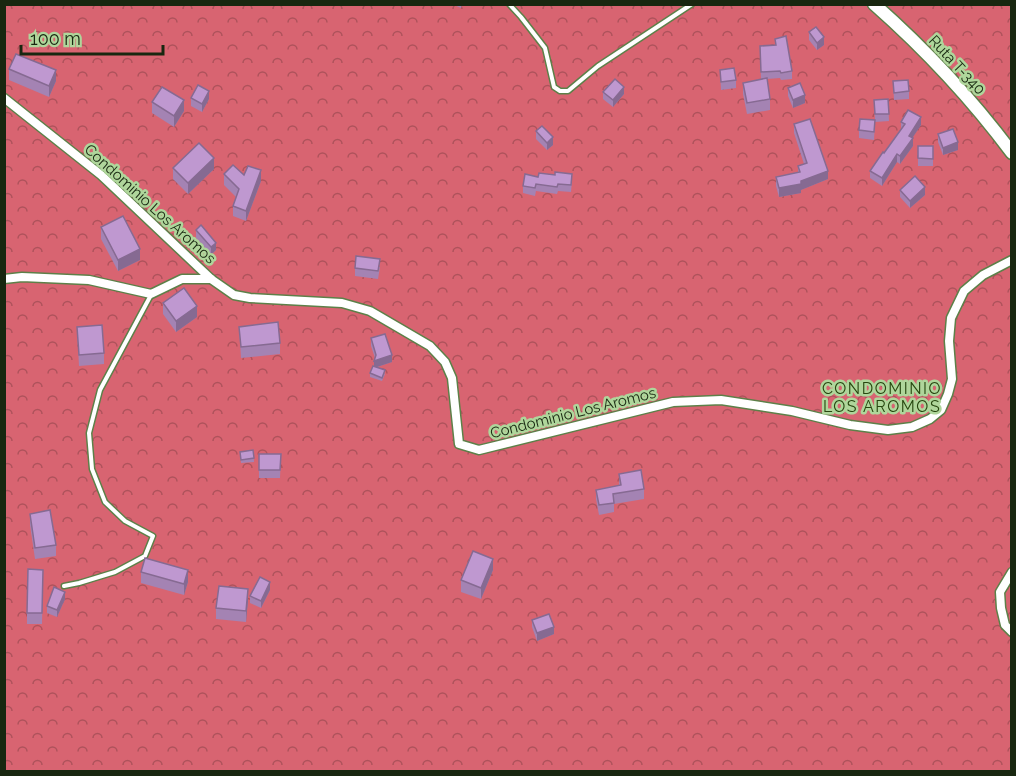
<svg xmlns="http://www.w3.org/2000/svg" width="1016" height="776" viewBox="0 0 1016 776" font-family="Raleway,sans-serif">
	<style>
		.forest { fill: url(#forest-crowns) }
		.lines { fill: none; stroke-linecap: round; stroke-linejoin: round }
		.lane-casing { stroke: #5d8049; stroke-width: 7 }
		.street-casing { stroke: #5d8049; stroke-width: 11 }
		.secondary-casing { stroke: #5d8049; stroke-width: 15 }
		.lane { stroke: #fff; stroke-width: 4 }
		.street { stroke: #fff; stroke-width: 8 }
		.secondary { stroke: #fff; stroke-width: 12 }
		.wall { fill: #a483b3 }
		.shaded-wall { fill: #866a92 }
		.building { fill: #bf98d0; stroke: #866a92; stroke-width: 1.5 }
		.labels { text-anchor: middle; stroke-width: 5; stroke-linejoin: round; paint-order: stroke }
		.street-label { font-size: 15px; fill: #182710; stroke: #afd69b }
		.neighbourhood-label { font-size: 16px; letter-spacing: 1.5px; fill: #274710; stroke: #afd69b }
	</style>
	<defs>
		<pattern id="forest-crowns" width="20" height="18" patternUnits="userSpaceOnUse" patternTransform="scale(1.5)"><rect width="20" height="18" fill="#d86471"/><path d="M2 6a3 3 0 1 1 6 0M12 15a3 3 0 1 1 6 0" fill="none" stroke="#ae525b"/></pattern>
	</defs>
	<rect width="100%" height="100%" fill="#afd69b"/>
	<!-- forest -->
	<polygon class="forest" points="5,5 1011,5 1011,771 5,772"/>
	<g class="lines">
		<defs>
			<g id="lane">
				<polyline points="509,4 521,17 545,48 554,87 560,91 568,91 598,66 692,4"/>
				<polyline points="64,586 79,583 115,572 145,556 153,536 125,521 105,502 92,469 89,433 100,390 151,295"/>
			</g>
			<g id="street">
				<polyline points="4,98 101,175 211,279 234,295 250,298 342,303 370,311 430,346 445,362 452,378 459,444 479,450 673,402 721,400 792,411 850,425 888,430 912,427 930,419 941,410 948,394 952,379 949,341 951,318 964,291 983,275 1012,260"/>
				<polyline points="4,279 22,277 89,280 151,294 182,279 211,279"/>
				<polyline points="1012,572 1000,592 1001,608 1005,625 1012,632"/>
			</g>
			<path id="secondary" d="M 874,4 C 925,49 971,98 1012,153"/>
		</defs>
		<!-- lane casing -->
		<use href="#lane" class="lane-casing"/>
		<!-- street casing -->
		<use href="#street" class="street-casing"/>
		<!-- secondary casing -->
		<use href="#secondary" class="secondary-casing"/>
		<!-- lane -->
		<use href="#lane" class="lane"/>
		<!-- street -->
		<use href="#street" class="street"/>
		<!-- secondary -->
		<use href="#secondary" class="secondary"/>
	</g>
	<!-- wall -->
	<g class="wall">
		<polygon points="452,4 462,4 461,8"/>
		<polygon points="809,32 824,45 817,50 809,40"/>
		<polygon points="775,39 792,71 792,79 781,80 780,78 767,79 770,99 770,110 747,114 743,94 743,83 761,79 760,53 775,45"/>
		<polygon points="9,69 56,81 49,97 9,80"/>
		<polygon points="720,70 736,80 736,88 721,90"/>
		<polygon points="893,81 909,91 909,99 894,100"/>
		<polygon points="788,88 805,103 793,108 788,96"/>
		<polygon points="603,92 624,94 613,107 603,99"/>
		<polygon points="191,98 209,99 202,112 191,106"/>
		<polygon points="888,99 889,121 875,122 874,140 859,138 859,130 875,120 874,100"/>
		<polygon points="152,102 184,111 174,127 152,113"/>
		<polygon points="901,122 921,125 912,138 913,146 900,164 897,162 882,186 870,178 870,171 901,129"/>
		<polygon points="794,124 828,179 801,190 801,193 779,197 776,186 776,177 798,172 798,166 804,164 794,133"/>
		<polygon points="536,131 553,145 547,150 536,139"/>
		<polygon points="938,134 958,150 943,155 938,142"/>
		<rect x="918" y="146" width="15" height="20"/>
		<polygon points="173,168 214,169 188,194 173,179"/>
		<polygon points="224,174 244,175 261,181 246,221 233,216 233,206 236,197 224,185"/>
		<polygon points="538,177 572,181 571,192 558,191 557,194 536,191 535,196 523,193 523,186"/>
		<polygon points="900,190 925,195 910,208 900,197"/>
		<polygon points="101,227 140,260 118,271 101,239"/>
		<polygon points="196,230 216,250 211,255 196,238"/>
		<polygon points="380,267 378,279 355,276 355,268"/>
		<polygon points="163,303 197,317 176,332 163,314"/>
		<polygon points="77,327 104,353 104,364 79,366"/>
		<polygon points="239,327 280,343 280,354 241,358"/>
		<polygon points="371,338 392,362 377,367 385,374 382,381 370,377 370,373 374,366 375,358 371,346"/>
		<polygon points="253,450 254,462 241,463 240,452"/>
		<polygon points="259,454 281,454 280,478 259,478"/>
		<polygon points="619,474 644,489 644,499 614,504 614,512 599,515 596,499 596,490 619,486"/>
		<polygon points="30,514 56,545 56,556 35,559 30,525"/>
		<polygon points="493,570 481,599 461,592 461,580"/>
		<polygon points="141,572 188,582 184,595 141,583"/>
		<polygon points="43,581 42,624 27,624 27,613"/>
		<polygon points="270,590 261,608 250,603 250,596"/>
		<polygon points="65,599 57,617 47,613 47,606"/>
		<polygon points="248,600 246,622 216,619 216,608"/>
		<polygon points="532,620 554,634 537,641 532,627"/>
	</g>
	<!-- shaded-wall -->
	<g class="shaded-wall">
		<polygon points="824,37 824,45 817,50 817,43"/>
		<polygon points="56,70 56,81 49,97 49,86"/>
		<polygon points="624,87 624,94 613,107 613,100"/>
		<polygon points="209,91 209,99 202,112 202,104"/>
		<polygon points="805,95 805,103 793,108 793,100"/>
		<polygon points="184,100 184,111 174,127 174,116"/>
		<polygon points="921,117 921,125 909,143 909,136"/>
		<polygon points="553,137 553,145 547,150 547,143"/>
		<polygon points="913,138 913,146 900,164 900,156"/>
		<polygon points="958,142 958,150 943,155 943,148"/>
		<polygon points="897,154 897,162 882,186 882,178"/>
		<polygon points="214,158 214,169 188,194 188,183"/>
		<polygon points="261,170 261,181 246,221 246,211"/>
		<polygon points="828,171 828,179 801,190 801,193 779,197 779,188"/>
		<polygon points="925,187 925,195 910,208 910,201"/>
		<polygon points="216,243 216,250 211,255 211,247"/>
		<polygon points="140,249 140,260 118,271 118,260"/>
		<polygon points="197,306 197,317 176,332 176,321"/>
		<polygon points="392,355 392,362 374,368 374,361"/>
		<polygon points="493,559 493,570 481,599 481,588"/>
		<polygon points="188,570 188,582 184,595 184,584"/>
		<polygon points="270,582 270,590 261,608 261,601"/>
		<polygon points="248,589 248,600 246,622 246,611"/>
		<polygon points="65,592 65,599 57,617 57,610"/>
		<polygon points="554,627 554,634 537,641 537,633"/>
	</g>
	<!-- building -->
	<g class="building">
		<polygon points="816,27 824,37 817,43 809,32"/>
		<polygon points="786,36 792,71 781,73 780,71 761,72 760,46 776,45 775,39"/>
		<polygon points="16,54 56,70 49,86 9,69"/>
		<polygon points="734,68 736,80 721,82 720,70"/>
		<polygon points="767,78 770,99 747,103 743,83"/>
		<polygon points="615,79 624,87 613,100 603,92"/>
		<polygon points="908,80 909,91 894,93 893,81"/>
		<polygon points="800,83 805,95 793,100 788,88"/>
		<polygon points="198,85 209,91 202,104 191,98"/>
		<polygon points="162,87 184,100 174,116 152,102"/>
		<polygon points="888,99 889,114 875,114 874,100"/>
		<polygon points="908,110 921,117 909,136 913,138 900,156 897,154 882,178 870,171 883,152 884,153 905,124 901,122"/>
		<polygon points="810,119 828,171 801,181 801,184 779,188 776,177 800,172 798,166 807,163 794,124"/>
		<polygon points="860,119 875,120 874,132 859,130"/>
		<polygon points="542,126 553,137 547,143 536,131"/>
		<polygon points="953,129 958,142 943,148 938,134"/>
		<polygon points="199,143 214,158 188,183 173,168"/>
		<polygon points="918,146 933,146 933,159 918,158"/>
		<polygon points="233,165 244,175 248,166 261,170 246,211 233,206 239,189 224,174"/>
		<polygon points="555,172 572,174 571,185 558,184 557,187 536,184 535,188 523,186 525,174 538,177 539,173 555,175"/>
		<polygon points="915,176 925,187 910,201 900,190"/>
		<polygon points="123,216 140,249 118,260 101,227"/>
		<polygon points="201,225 216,243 211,247 196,230"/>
		<polygon points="356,256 380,259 378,271 355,268"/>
		<polygon points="184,288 197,306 176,321 163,303"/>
		<polygon points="278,322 280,343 241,347 239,327"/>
		<polygon points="102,325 104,353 79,355 77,327"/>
		<polygon points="385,334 392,355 374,361 376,355 371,338"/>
		<polygon points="373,366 385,370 382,378 370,373"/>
		<polygon points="253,450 254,458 241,460 240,452"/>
		<polygon points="259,454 281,454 280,470 259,470"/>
		<polygon points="641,470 644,489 613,494 614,503 599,505 596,490 621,485 619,474"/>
		<polygon points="50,510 56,545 35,548 30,514"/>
		<polygon points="473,551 493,559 481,588 461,580"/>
		<polygon points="145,558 188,570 184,584 141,572"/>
		<polygon points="28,569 43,570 42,613 27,613"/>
		<polygon points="260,577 270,582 261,601 250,596"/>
		<polygon points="219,586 248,589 246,611 216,608"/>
		<polygon points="54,587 65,592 57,610 47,606"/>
		<polygon points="549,614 554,627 537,633 532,620"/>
	</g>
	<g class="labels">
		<!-- street labels -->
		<g class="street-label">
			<text transform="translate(957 65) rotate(47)" y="5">Ruta T-340</text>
			<text transform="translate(150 204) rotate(42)" y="5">Condominio Los Aromos</text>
			<text transform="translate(573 413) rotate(-14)" y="5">Condominio Los Aromos</text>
		</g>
		<!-- neighbourhood labels -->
		<g class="neighbourhood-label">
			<text x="882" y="394">CONDOMINIO<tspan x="882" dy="18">LOS AROMOS</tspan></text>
		</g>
	</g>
	<!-- border -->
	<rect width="1016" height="776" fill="none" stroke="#182710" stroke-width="12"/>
	<!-- scale -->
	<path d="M21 45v9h142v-9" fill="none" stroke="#182710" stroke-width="3"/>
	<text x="30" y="45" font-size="18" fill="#182710" stroke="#afd69b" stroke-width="4.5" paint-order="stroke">100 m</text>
</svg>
